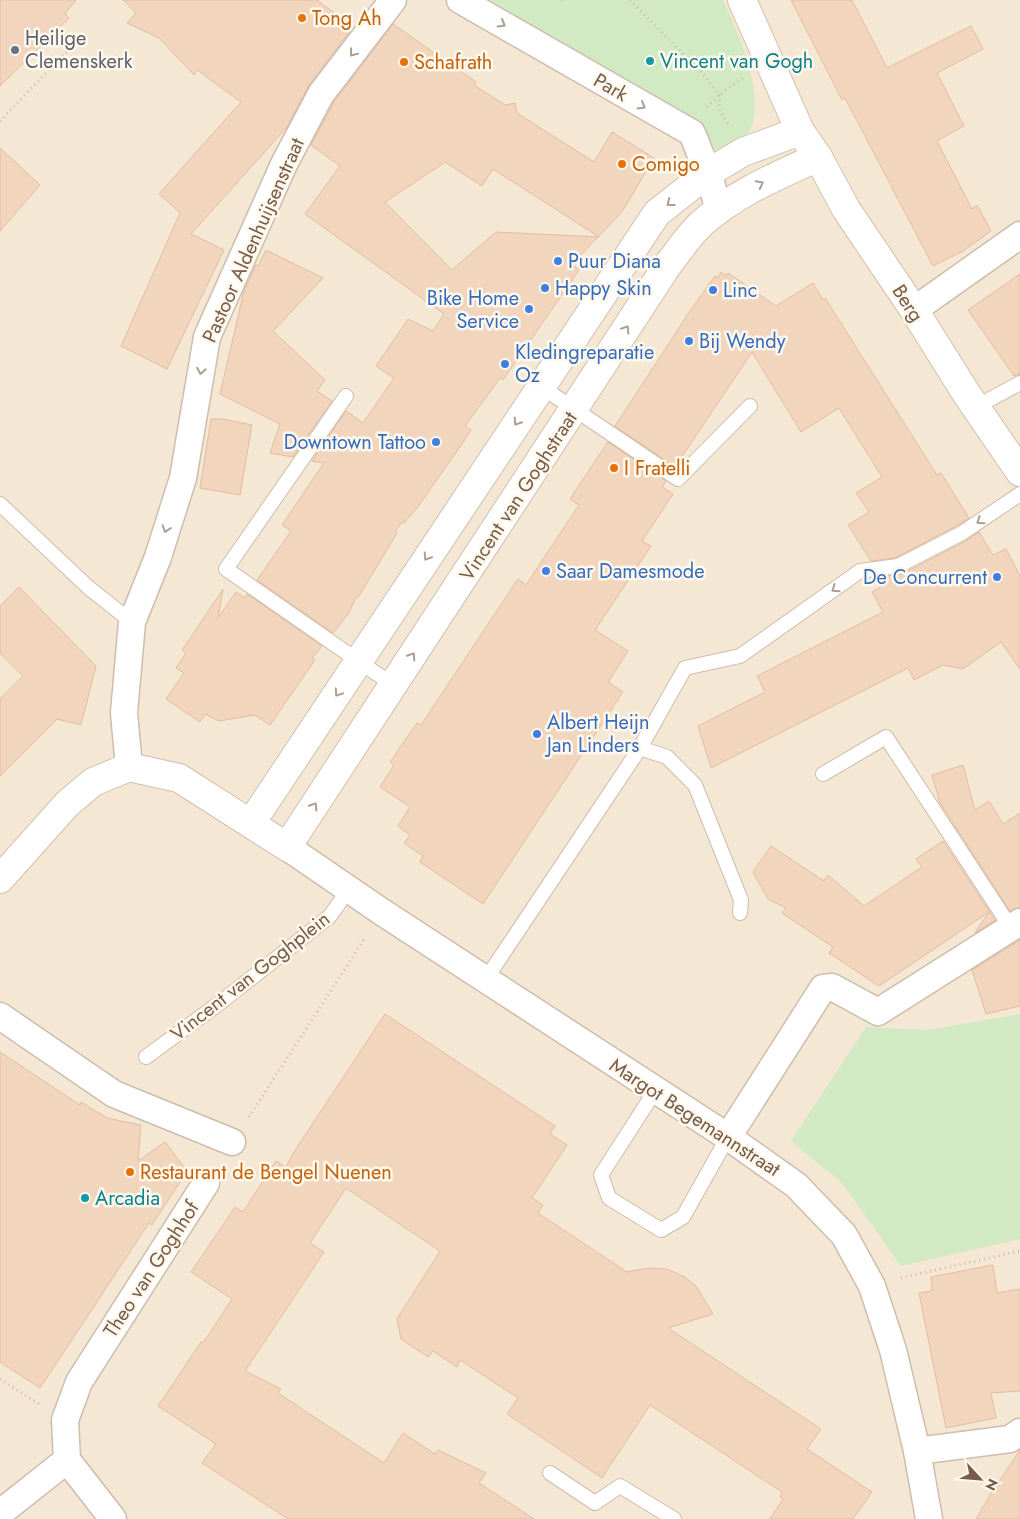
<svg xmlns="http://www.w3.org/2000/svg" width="1020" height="1519" viewBox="0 0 1020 1519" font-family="Jost,sans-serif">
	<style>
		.residential { fill: #f4e7d4 }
		.green { fill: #d2eac4 }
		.building { fill: #f2d5bd; stroke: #e4bc9e; fill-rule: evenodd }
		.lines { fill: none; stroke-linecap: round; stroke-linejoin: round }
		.lane-casing { stroke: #cebdac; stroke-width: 16 }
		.street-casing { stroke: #cebdac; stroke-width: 29 }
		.secondary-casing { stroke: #d3bfac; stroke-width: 30 }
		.path { stroke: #d7b8a0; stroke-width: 3; stroke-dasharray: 1 4; stroke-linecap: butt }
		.lane { stroke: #fff; stroke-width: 14 }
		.street { stroke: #fff; stroke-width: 26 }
		.secondary { stroke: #fff; stroke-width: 28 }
		.oneway { stroke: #ad9d92 }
		.food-dot { fill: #e8710a; stroke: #fff8ec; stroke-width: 2 }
		.worship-dot { fill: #6b7280; stroke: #fff8ec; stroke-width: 2 }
		.culture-dot { fill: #0f9aa8; stroke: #fff8ec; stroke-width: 2 }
		.shop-dot { fill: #3f7fe0; stroke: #fff8ec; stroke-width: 2 }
		.labels { text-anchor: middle; stroke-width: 5; stroke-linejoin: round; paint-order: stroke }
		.food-label { font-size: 20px; fill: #c56008; stroke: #fff8ec; text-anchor: start }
		.worship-label { font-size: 20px; fill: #5b616d; stroke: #fff8ec; text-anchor: start }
		.culture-label { font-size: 20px; fill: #0d838f; stroke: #fff8ec; text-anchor: start }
		.street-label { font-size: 20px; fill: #765c4a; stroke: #fff8ec }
		.shop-label { font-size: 20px; fill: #366cbe; stroke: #fff8ec; text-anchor: start }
	</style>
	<rect width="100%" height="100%" fill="#fcf5e6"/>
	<!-- residential -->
	<rect class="residential" x="0" y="0" width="1020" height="1519"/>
	<!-- green -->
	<g class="green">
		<path d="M 480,0 L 723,0 C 738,32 769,101 748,134 C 742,142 728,148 719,154 L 702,128 Z"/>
		<polygon points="1020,1014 1020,1239 901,1266 842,1183 791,1141 866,1027 928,1030"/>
	</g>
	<!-- building -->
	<g class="building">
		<polygon points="0,0 76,0 65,14 69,18 0,86"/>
		<polygon points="123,0 317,0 353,27 309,85 287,127 191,234 224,250 167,369 121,346 180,213 159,194 241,102 197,70 194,75 159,38 127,23 136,13"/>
		<polygon points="791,0 852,0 887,68 971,26 983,49 937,73 964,126 937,141 972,209 977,205 991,231 963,251 933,266 845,98 842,100"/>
		<path d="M 393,24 L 476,82 L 474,85 L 505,105 L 515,103 L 517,113 L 594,162 L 612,132 L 654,158 L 622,212 L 572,264 L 579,270 L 503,380 L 500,378 L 465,426 L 471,430 L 464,441 L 417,508 L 404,523 L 402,522 L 395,532 L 397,533 L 359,596 L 357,596 L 348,614 L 333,633 L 257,580 L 291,531 L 282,525 L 324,463 L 312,461 L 346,411 L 363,423 L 394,378 L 376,366 L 408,319 L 433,331 L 444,314 L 305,214 L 340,166 L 311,145 L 334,102 ZM 445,162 L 482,186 L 493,169 L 599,237 L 496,232 L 452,270 L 385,202 Z"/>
		<polygon points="0,148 40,185 0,231"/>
		<polygon points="266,250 323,278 273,331 325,380 317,391 332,401 293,457 270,453 280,424 220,394 244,291 256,265 258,266"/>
		<polygon points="721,272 726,276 728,273 776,306 813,283 823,300 825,298 937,475 941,473 969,518 958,525 895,558 871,561 848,525 869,512 856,493 882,477 839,408 801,432 752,352 675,467 615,426 690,311 715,276 718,278"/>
		<polygon points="1020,274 1020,374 1014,376 968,310"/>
		<polygon points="211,419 223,419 252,425 240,495 200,488"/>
		<polygon points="608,442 666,481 662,487 673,494 642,541 651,546 595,630 628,651 608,682 623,692 483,904 420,862 423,856 404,843 410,835 398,826 410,807 380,787 394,765 390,762 417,723 421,725 518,579 526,585 579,505 570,499"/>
		<polygon points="979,532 993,555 1006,549 1020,576 1020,669 1001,642 963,669 943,665 914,680 908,668 711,768 698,726 765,692 757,676 883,612 872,592 886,584 881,577 902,574 966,541"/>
		<polygon points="19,587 96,666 81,725 57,719 0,776 0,699 23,676 0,653 0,606"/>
		<polygon points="223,589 218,618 236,592 245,598 247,594 322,646 312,658 315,660 270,725 255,715 219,721 205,714 200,722 166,699 184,673 176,668 186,653 182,650"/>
		<polygon points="963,765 975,810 989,801 1003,824 1020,813 1020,907 1010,911 940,803 932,775"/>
		<polygon points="943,841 995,920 975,933 989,912 879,986 829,953 833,947 782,913 786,908 768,899 753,872 771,846 824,881 828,875 864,906 922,867 916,859"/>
		<polygon points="1020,940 1020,1006 986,1014 972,970"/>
		<polygon points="385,1014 555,1126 550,1134 567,1145 532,1198 543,1205 538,1213 627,1272 648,1268 667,1269 685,1277 696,1286 713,1314 668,1328 821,1429 807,1449 872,1492 853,1519 770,1519 783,1499 780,1497 782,1492 650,1405 602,1478 507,1414 518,1398 460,1360 457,1367 433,1351 428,1357 401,1339 397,1319 440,1251 346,1188 310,1243 324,1252 245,1371 281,1389 278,1393 384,1463 403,1433 435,1454 438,1450 486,1473 479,1483 534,1519 288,1519 202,1463 216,1444 158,1406 201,1342 203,1343 232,1299 191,1272 235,1207 243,1212 276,1161 286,1167 294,1152"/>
		<polygon points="0,1052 80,1105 81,1102 107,1118 141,1125 138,1161 165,1142 187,1171 152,1225 149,1223 40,1388 0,1362"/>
		<polygon points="993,1265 997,1293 1020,1289 1020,1391 991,1393 996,1418 946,1428 919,1293 932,1291 931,1277"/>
		<polygon points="1020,1450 1020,1519 976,1519 992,1492"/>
	</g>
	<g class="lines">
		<defs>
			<g id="lane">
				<polyline points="540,386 678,479 750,406"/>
				<polyline points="346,396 226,569 393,685"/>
				<polyline points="976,407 1020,383"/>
				<polyline points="0,504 89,588 132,622"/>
				<polyline points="640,748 667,757 695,785 741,900 740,913"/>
				<polyline points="823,774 886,737 1011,928"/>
				<polyline points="486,979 640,748 685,668 740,656 860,571 898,566 962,533 1020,494"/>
				<polyline points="146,1057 221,1002 330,916 349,889"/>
				<polyline points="655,1091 601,1175 609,1198 661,1230 683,1217 728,1137"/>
				<polyline points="550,1473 595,1503 620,1486 674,1519"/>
			</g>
			<g id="street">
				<polyline points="460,0 692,133 708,173 719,210"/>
				<polyline points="914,310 1020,235"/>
				<polyline points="129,767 124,713 132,622 158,557 183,478 207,337 284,164 321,94 393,0"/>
				<polyline points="287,847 382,912 728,1137 796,1185 844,1235 872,1286 893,1350 917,1451 929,1519"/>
				<polyline points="0,1016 114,1094 232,1142"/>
				<polyline points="728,1137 823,988 832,987 878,1012 1020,922"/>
				<polyline points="917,1451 1010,1439 1020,1432"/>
				<polyline points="67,1460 65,1420 79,1382 206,1183"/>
				<polyline points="67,1460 113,1519"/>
				<polyline points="0,1513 67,1460"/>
			</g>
			<g id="secondary">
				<polyline points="742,0 800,131 818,157 846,209 914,310 966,393 1020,472"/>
				<polyline points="251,823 657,213 708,173 743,152 800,131"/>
				<path d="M 0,879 L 67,804 L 93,782 L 129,767 L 179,778 L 287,847 L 667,266 C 678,252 688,236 701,224 C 735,193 777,176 818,157"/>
			</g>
		</defs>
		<!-- lane casing -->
		<use href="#lane" class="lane-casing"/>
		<!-- street casing -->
		<use href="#street" class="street-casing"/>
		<!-- secondary casing -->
		<use href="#secondary" class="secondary-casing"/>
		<!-- path -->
		<g class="path">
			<polyline points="561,0 565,0"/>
			<polyline points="630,0 705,76 719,95 720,111 728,124"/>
			<polyline points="707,107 719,95 743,78"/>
			<polyline points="0,121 69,49"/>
			<polyline points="249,1117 365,938"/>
			<polyline points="901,1278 1020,1251"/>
			<polyline points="0,1379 39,1404"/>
		</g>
		<!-- lane -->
		<use href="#lane" class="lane"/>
		<!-- street -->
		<use href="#street" class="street"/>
		<!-- secondary -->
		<use href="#secondary" class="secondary"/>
	</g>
	<!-- one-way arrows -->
	<defs><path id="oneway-chevron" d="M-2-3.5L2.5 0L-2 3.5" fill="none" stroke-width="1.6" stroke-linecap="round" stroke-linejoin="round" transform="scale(1.25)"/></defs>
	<g class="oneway">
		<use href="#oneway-chevron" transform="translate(502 24) rotate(30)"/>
		<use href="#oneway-chevron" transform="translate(353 53) rotate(127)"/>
		<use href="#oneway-chevron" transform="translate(642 106) rotate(30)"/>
		<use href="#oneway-chevron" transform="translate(760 184) rotate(-27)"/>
		<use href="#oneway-chevron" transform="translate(670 203) rotate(142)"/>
		<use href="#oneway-chevron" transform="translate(626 329) rotate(-57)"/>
		<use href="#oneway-chevron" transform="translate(201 371) rotate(100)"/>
		<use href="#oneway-chevron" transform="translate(517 422) rotate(123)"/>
		<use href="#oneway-chevron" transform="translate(980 521) rotate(146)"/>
		<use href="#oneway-chevron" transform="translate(166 529) rotate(108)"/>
		<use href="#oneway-chevron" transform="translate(427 557) rotate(123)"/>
		<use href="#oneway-chevron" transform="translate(835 589) rotate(145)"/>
		<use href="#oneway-chevron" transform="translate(412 656) rotate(-57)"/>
		<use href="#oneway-chevron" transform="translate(338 693) rotate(124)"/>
		<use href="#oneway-chevron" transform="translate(314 806) rotate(-57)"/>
	</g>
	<!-- markers -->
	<g class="food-dot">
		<circle cx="302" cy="18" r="5"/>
		<circle cx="404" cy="62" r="5"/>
		<circle cx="622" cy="164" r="5"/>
		<circle cx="614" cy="468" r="5"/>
		<circle cx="130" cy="1172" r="5"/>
	</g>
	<circle class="worship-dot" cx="15" cy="50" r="5"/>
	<g class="culture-dot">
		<circle cx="650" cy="61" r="5"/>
		<circle cx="85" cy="1198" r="5"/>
	</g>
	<g class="shop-dot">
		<circle cx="558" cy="261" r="5"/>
		<circle cx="545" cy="288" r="5"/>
		<circle cx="713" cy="290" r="5"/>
		<circle cx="529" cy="309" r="5"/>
		<circle cx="689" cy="341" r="5"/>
		<circle cx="505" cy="364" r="5"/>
		<circle cx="436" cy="442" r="5"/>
		<circle cx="546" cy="571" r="5"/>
		<circle cx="997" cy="577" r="5"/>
		<circle cx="537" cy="734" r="5"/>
	</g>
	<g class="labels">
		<!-- food labels -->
		<g class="food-label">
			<text x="312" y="25">Tong Ah</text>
			<text x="414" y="69">Schafrath</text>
			<text x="632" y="171">Comigo</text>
			<text x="624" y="475">I Fratelli</text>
			<text x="140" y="1179">Restaurant de Bengel Nuenen</text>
		</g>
		<!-- worship labels -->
		<g class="worship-label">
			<text x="25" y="45">Heilige<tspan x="25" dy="23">Clemenskerk</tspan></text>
		</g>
		<!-- culture labels -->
		<g class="culture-label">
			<text x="660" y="68">Vincent van Gogh</text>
			<text x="95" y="1205">Arcadia</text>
		</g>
		<!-- street labels -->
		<g class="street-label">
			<text transform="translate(611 87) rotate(30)" y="7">Park</text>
			<text transform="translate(253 240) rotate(-66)" y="7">Pastoor Aldenhuijsenstraat</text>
			<text transform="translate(908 303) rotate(57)" y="7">Berg</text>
			<text transform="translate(518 496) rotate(-57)" y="7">Vincent van Goghstraat</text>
			<text transform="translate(250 976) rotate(-38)" y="7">Vincent van Goghplein</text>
			<text transform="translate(695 1117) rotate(33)" y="7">Margot Begemannstraat</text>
			<text transform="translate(151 1269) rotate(-57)" y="7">Theo van Goghhof</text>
		</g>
		<!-- shop labels -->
		<g class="shop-label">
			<text x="568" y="268">Puur Diana</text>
			<text x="555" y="295">Happy Skin</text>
			<text x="723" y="297">Linc</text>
			<text x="519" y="305" text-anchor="end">Bike Home<tspan x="519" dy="23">Service</tspan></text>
			<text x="699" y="348">Bij Wendy</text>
			<text x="515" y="359">Kledingreparatie<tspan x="515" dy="23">Oz</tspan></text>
			<text x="426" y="449" text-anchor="end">Downtown Tattoo</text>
			<text x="556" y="578">Saar Damesmode</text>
			<text x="987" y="584" text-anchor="end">De Concurrent</text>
			<text x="547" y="729">Albert Heijn<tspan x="547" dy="23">Jan Linders</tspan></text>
		</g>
	</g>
	<!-- north arrow -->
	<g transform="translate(980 1479) rotate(116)" stroke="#fff8ec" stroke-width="4" paint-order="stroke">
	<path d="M0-4L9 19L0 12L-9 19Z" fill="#765c4a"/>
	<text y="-8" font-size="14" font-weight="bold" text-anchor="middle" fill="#765c4a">N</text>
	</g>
</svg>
